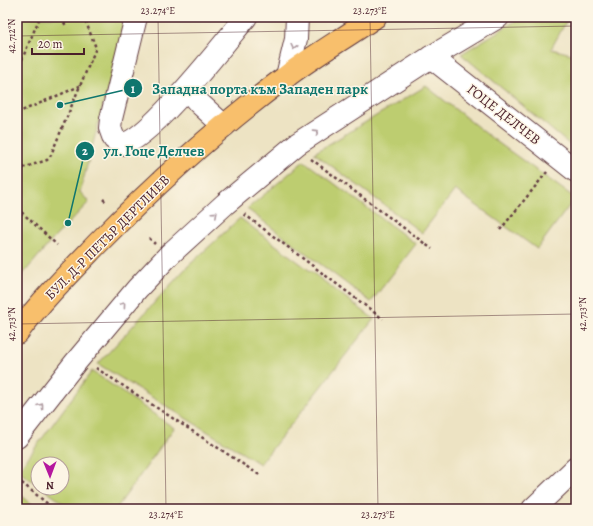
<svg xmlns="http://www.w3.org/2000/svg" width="593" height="526" viewBox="0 0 593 526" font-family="Alegreya,serif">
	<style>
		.green { fill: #bdcd70; stroke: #84764e }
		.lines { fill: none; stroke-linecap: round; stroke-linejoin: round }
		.minor-casing { stroke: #623c42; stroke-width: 24 }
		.major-casing { stroke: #623c42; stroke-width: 24 }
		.path { stroke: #623c42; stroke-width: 2.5; stroke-dasharray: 3 3; stroke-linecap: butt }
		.minor { stroke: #fff; stroke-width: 22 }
		.major { stroke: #f8bf6c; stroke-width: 22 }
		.oneway { stroke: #ae9aa0 }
		.ticks { fill: none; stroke: #4a1f2b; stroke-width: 1; stroke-opacity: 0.45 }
		.labels { text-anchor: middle; stroke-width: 3; stroke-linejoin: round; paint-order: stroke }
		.street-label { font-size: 14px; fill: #4a1f2b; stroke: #fcf5e5 }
		.leader { fill: none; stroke: #0f766e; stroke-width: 1.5 }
		.callout-dot { fill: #0f766e; stroke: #fcf5e5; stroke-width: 1.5 }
		.mark-label { font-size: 12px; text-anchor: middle; font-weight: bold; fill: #fff }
		.callout-label { font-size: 15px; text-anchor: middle; font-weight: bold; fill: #0f766e; stroke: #fcf5e5; stroke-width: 3; stroke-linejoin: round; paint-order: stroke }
		.neatline { fill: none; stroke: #4a1f2b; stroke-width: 1.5 }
		.ticks-label { font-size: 10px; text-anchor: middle; fill: #4a1f2b }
	</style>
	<rect width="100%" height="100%" fill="#fcf5e5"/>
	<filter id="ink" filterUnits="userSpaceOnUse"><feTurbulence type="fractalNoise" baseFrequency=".025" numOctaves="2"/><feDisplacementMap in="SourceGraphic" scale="8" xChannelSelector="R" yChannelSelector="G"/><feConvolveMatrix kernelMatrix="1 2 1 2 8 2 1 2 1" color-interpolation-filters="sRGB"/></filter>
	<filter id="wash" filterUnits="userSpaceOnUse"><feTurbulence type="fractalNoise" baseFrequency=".012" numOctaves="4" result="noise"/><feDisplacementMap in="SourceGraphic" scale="16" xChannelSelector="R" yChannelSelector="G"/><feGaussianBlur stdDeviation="0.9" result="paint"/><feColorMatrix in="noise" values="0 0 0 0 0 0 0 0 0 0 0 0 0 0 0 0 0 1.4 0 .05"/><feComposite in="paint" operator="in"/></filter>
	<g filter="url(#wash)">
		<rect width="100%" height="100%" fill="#ede3c3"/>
		<!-- green -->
		<g class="green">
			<polygon points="17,17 127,17 80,192 89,202 55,237 17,281"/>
			<polygon points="522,17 565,17 567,20 551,49 576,55 576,150 461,54"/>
			<polygon points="426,86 493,139 575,198 537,249 455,190 422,233 314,153"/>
			<polygon points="304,161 416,244 371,302 247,209"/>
			<polygon points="240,218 374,319 260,464 98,364 186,268"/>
			<polygon points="92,371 174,428 116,509 71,509 42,488 62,488 62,464 38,464 38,485 18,471"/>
			<polygon points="17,492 38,509 17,509"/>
		</g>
	</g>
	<g filter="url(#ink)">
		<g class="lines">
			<defs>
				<g id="minor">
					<path d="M 136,17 L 111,119 L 110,128 L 114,139 L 123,144 C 150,139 225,42 246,17"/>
					<polyline points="431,57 576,171"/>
					<polyline points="287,76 296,39 297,17"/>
					<polyline points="187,89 199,103 224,126"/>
					<polyline points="17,437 75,363 137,289 169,255 225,204 297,144 431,57 498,17"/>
					<polyline points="533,509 576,468"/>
				</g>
				<path id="major" d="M 17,333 C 42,300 70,272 98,243 C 157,183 219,126 287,76 C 315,55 346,37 375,17"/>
			</defs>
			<!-- minor casing -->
			<use href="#minor" class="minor-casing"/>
			<!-- major casing -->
			<use href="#major" class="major-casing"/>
			<!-- path -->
			<g class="path">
				<polyline points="61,17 66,26"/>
				<polyline points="17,71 40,17"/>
				<polyline points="17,113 80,86"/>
				<polyline points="311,159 432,249"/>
				<polyline points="17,170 47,160 50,157 96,48 84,17"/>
				<polyline points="103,199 106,202"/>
				<polyline points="17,208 57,245"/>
				<polyline points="244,214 383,319"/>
				<polyline points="500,230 547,172"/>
				<polyline points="149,238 155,244"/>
				<polyline points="96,368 261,476"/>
				<polyline points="17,479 54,509"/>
			</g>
			<!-- minor -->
			<use href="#minor" class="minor"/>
			<!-- major -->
			<use href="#major" class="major"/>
		</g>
		<!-- one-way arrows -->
		<defs><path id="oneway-chevron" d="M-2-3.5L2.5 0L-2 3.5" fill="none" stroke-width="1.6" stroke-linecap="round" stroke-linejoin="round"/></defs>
		<g class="oneway">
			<use href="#oneway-chevron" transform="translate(294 47) rotate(103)"/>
			<use href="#oneway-chevron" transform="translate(316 132) rotate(-33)"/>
			<use href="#oneway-chevron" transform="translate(215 214) rotate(-42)"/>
			<use href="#oneway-chevron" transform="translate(123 305) rotate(-50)"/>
			<use href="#oneway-chevron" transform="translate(41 406) rotate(-52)"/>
		</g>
	</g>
	<!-- ticks -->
	<path class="ticks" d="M 158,17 L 166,509M 370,17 L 378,509M 17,36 L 576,26M 17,324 L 576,314"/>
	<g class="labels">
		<!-- street labels -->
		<g class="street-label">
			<text transform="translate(504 114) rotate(38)" y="5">ГОЦЕ ДЕЛЧЕВ</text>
			<text transform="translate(107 237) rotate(-45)" y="5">БУЛ. Д-Р ПЕТЪР ДЕРТЛИЕВ</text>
		</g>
	</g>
	<!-- callouts -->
	<path class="leader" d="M60 105L133 88M68 223L85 151"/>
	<g class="callout-dot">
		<circle cx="60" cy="105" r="4"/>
		<circle cx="68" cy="223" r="4"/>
		<circle cx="133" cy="88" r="10"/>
		<circle cx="85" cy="151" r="10"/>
	</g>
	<g class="mark-label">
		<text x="133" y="93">1</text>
		<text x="85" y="155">2</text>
	</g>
	<g class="callout-label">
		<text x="260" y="94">Западна порта към Западен парк</text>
		<text x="154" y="156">ул. Гоце Делчев</text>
	</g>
	<!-- margin -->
	<rect width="593" height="526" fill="none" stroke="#fcf5e5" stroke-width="44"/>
	<!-- north arrow -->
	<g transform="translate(50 476) rotate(179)"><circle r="19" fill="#fcf5e5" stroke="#b59f9b"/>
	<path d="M0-3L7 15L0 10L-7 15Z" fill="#b5179e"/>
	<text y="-6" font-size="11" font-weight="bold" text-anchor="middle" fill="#4a1f2b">N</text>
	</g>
	<!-- scale -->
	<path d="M32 48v6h52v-6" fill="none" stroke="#4a1f2b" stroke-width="2"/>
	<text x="38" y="48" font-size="12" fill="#4a1f2b" stroke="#fcf5e5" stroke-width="3" paint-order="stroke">20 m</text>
	<rect x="22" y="22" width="549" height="482" class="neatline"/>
	<g class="ticks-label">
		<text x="158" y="14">23.274°E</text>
		<text x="370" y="14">23.273°E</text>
		<text transform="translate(11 36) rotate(-90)" y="4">42.712°N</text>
		<text transform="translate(582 314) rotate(-90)" y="4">42.713°N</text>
		<text transform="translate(11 324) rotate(-90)" y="4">42.713°N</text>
		<text x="166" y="518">23.274°E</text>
		<text x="378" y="518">23.273°E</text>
	</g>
</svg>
